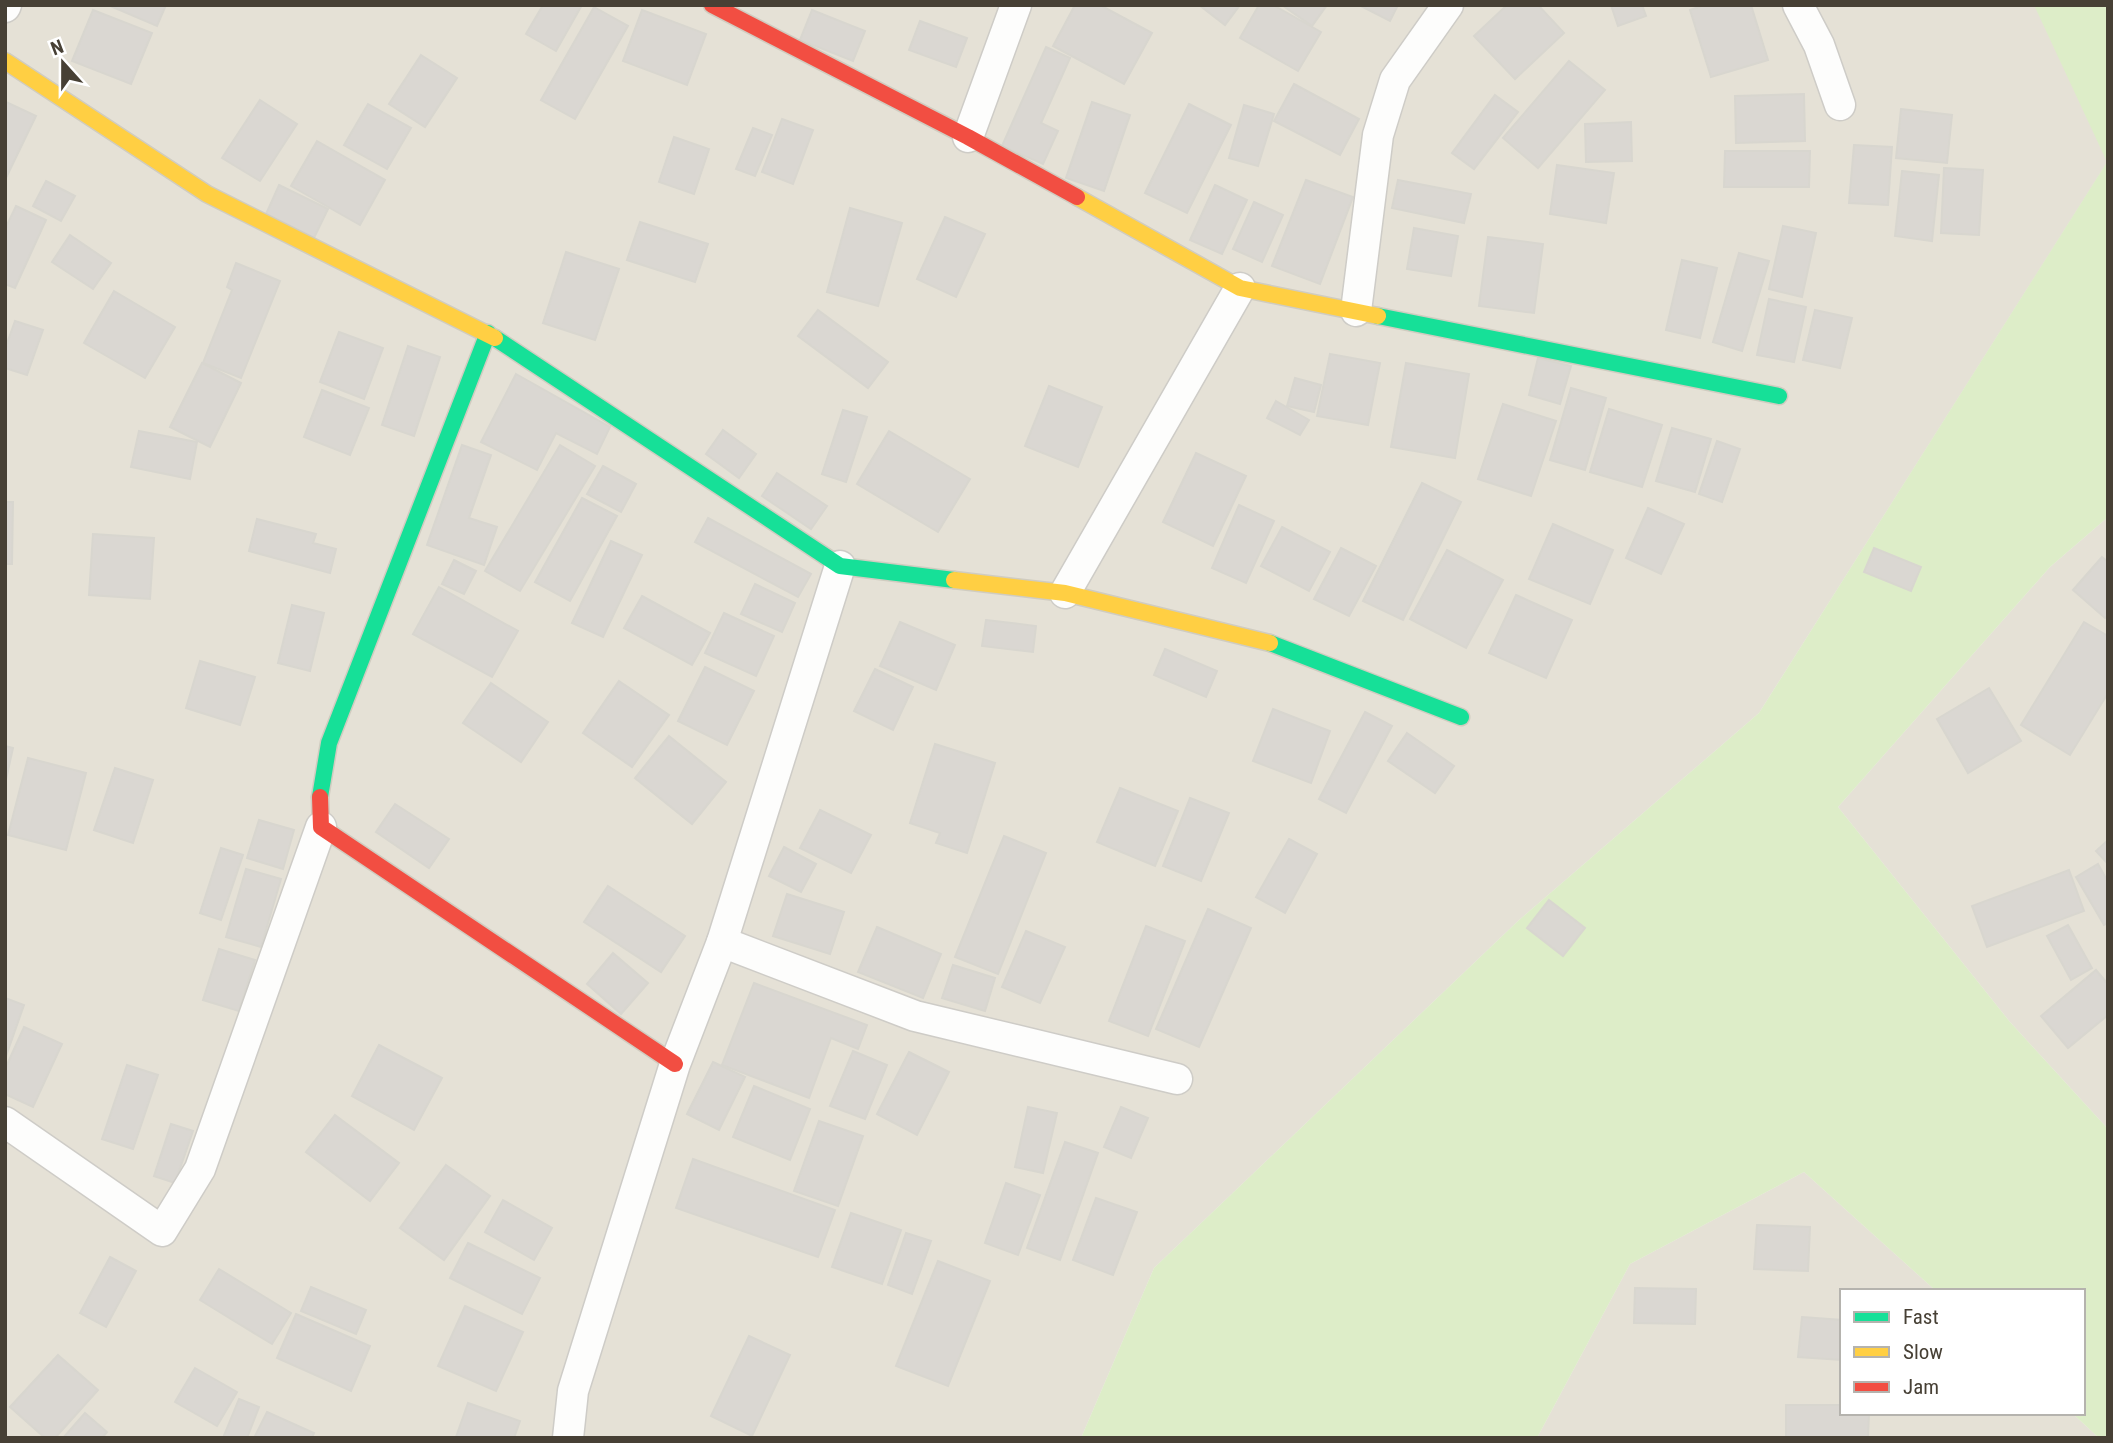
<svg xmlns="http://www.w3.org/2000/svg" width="2113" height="1443" viewBox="0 0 2113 1443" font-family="'Roboto Condensed',sans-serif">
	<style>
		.residential { fill: #e5e1d6 }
		.green { fill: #ddedc8 }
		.building { fill: #dad7d2; stroke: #d8d6cf; stroke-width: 2 }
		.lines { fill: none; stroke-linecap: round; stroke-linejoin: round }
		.street-casing { stroke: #ceccc7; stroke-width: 33 }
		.fast-casing { stroke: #d0ccc0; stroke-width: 19 }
		.slow-casing { stroke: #d0ccc0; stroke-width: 19 }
		.jam-casing { stroke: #d0ccc0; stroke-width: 19 }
		.street { stroke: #fdfdfc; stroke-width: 30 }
		.fast { stroke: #16e098; stroke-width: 16 }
		.slow { stroke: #ffcf43; stroke-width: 16 }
		.jam { stroke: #f24e42; stroke-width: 16 }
	</style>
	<rect width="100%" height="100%" fill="#f0efea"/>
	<!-- residential -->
	<g class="residential">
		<polygon points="5,5 2108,5 2108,161 1759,713 1518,921 1154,1268 1081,1438 5,1438"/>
		<polygon points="2108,517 2108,1129 2010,1022 1838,807 2050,567"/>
		<polygon points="1804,1172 1936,1291 1842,1291 1842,1413 2072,1413 2099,1438 1537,1438 1630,1264"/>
	</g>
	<!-- green -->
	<polygon class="green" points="2034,5 2108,5 2108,517 2050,567 1838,807 2010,1022 2108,1129 2108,1438 2099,1438 2072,1413 2083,1413 2083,1291 1936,1291 1804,1172 1630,1264 1537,1438 1081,1438 1154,1268 1518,921 1759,713 2107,162"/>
	<!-- building -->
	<g class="building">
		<polygon points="108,5 166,5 157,26"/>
		<polygon points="543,5 582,5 556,51 526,34"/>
		<polygon points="1075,5 1100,5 1152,33 1124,84 1053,46"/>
		<polygon points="1199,5 1240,5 1225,25"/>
		<polygon points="1259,5 1273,5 1321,32 1298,71 1240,38"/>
		<polygon points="1282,5 1327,5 1312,26"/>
		<polygon points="1359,5 1398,5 1390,21"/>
		<polygon points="1507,5 1538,5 1564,33 1515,79 1474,36"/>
		<polygon points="1611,5 1642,5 1646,16 1618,26"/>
		<polygon points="1705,5 1751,5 1768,60 1711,77 1690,10"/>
		<polygon points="594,7 628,26 575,119 541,100"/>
		<polygon points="93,10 152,33 131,84 72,61"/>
		<polygon points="642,10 706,34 687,85 623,61"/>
		<polygon points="812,10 865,31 853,61 800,40"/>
		<polygon points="920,21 967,38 956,67 909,50"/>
		<polygon points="1046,47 1070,58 1041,123 1058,131 1043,164 1002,146"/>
		<polygon points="421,55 457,78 425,127 389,104"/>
		<polygon points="1569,61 1605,90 1538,168 1503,138"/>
		<polygon points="1294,84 1359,119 1340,155 1274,121"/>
		<polygon points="1804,94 1805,141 1736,143 1735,96"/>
		<polygon points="1495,95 1518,112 1474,169 1452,153"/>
		<polygon points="260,100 297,124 260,181 222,158"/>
		<polygon points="6,102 36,116 5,180 5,104"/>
		<polygon points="1092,102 1130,115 1104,191 1066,178"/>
		<polygon points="368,104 411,128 387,169 344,145"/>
		<polygon points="1189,104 1231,125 1187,213 1145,193"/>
		<polygon points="1244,105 1274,114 1258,166 1229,158"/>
		<polygon points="1901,109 1952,115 1947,163 1896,158"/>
		<polygon points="782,119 813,130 793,184 762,172"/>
		<polygon points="1631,122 1632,161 1586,162 1585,124"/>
		<polygon points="753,128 772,135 755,176 736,169"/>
		<polygon points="674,137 709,149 694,194 659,182"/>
		<polygon points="317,141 385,180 360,225 291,186"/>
		<polygon points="1854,145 1892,147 1888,205 1849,203"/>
		<polygon points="1725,151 1810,151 1809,187 1724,187"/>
		<polygon points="1557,165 1614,173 1606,223 1550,214"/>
		<polygon points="1944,168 1983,170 1979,235 1941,233"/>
		<polygon points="1902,171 1939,175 1932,241 1895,236"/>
		<polygon points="1306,180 1353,197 1320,284 1272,266"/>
		<polygon points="1398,180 1471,194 1464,223 1392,208"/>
		<polygon points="46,181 75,196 61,221 33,206"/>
		<polygon points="279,185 328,209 314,238 266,214"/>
		<polygon points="1215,185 1247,200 1222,254 1190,240"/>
		<polygon points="1254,202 1283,215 1262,262 1233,249"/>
		<polygon points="16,206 46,220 15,288 5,284 5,229"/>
		<polygon points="850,208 902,223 878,306 827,292"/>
		<polygon points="945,217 985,234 956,297 917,279"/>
		<polygon points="640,222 708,244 695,282 627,260"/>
		<polygon points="1783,226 1816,233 1802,297 1769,289"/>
		<polygon points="1414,228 1458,236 1451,276 1407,269"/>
		<polygon points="70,235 111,263 93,289 52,262"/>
		<polygon points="1488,237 1543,244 1534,313 1479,306"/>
		<polygon points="566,252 619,269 595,340 543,323"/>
		<polygon points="1739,253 1769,261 1742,351 1713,342"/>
		<polygon points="1682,260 1717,268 1700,338 1666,330"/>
		<polygon points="236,263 280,281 241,378 203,363 232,290 227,287"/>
		<polygon points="114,291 175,327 145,378 84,343"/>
		<polygon points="1769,299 1806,307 1794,362 1757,355"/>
		<polygon points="818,310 888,362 868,388 798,336"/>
		<polygon points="1815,310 1852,318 1840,368 1803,360"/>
		<polygon points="15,321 43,330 27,375 5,368 5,349"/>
		<polygon points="339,332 383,348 364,399 320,382"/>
		<polygon points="408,346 440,357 414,436 382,425"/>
		<polygon points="1330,354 1380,363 1368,425 1317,416"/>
		<polygon points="1538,358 1571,366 1560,404 1529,395"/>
		<polygon points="202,363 241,383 210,447 170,427"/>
		<polygon points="1406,363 1469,374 1455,458 1391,447"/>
		<polygon points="516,374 610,427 597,454 556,433 537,470 481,442"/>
		<polygon points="1295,378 1321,385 1314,412 1287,406"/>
		<polygon points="1049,386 1102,407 1078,467 1025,446"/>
		<polygon points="1571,388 1606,398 1585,470 1550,460"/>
		<polygon points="322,390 369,408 350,455 304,437"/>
		<polygon points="1276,401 1309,420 1300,435 1267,418"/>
		<polygon points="1503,404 1556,421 1531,496 1478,479"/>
		<polygon points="1609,409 1662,425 1642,487 1590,472"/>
		<polygon points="843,410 867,417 846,482 822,474"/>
		<polygon points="1672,428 1711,439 1695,492 1656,481"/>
		<polygon points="723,430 756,454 739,478 706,454"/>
		<polygon points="139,431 197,442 190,479 131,467"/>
		<polygon points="889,431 970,479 938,532 857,484"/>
		<polygon points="1717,441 1740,449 1722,502 1699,494"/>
		<polygon points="462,445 491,455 469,518 497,527 484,565 427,545"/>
		<polygon points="560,445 595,466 520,591 485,571"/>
		<polygon points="1196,453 1246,476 1213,546 1163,522"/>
		<polygon points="603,466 636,484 621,512 587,494"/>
		<polygon points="777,473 827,506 811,529 762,496"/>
		<polygon points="1422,483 1461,502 1403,620 1363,601"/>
		<polygon points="582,498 617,516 570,601 535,582"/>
		<polygon points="5,502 13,502 12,564 5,564"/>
		<polygon points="1239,505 1274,521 1246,583 1212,568"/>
		<polygon points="1648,508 1684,524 1661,574 1626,558"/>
		<polygon points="708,518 811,574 798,597 695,542"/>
		<polygon points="257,519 316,534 313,543 336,549 330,573 249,551"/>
		<polygon points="1553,524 1613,550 1590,604 1529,579"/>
		<polygon points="1282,527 1330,552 1309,591 1261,566"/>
		<polygon points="93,534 154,538 150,599 89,595"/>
		<polygon points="611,541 642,555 603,637 572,623"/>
		<polygon points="1341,548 1376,566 1349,616 1314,599"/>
		<polygon points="1874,548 1921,567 1911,591 1864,572"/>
		<polygon points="1447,550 1503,580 1466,648 1410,619"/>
		<polygon points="2102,557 2108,562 2108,615 2105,618 2073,590"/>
		<polygon points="454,560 476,571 464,594 442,584"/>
		<polygon points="755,584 795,603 782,632 741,614"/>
		<polygon points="439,587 518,631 492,677 413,634"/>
		<polygon points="1516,595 1572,620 1546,678 1489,653"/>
		<polygon points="642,596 710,633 692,665 624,628"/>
		<polygon points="292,605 324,613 310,671 278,663"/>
		<polygon points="724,613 774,636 756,676 705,653"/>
		<polygon points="986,620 1036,626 1033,652 982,646"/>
		<polygon points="900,622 955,645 936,690 880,666"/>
		<polygon points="2084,622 2108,636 2108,693 2070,755 2021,725"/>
		<polygon points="1165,649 1217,671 1206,697 1154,675"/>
		<polygon points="200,661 255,677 240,725 186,708"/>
		<polygon points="705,667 754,691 727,745 678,721"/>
		<polygon points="875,669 913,687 893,730 854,711"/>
		<polygon points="619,681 669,715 632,767 583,733"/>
		<polygon points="491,683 548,722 521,762 463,723"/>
		<polygon points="1989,688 2021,741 1968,773 1937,719"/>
		<polygon points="1273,709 1330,731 1311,783 1253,761"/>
		<polygon points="1365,712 1392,726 1346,813 1319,799"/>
		<polygon points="1407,733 1454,766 1435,793 1388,761"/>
		<polygon points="669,736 726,782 692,824 635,778"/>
		<polygon points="935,744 995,763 967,853 936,843 940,833 910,823"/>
		<polygon points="5,746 13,748 5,784"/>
		<polygon points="28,758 86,773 66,850 8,835"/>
		<polygon points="115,768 153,780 133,843 94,830"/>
		<polygon points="1120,788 1178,811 1155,866 1097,842"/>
		<polygon points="1190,798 1229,813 1201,881 1163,866"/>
		<polygon points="395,804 449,839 429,868 376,832"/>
		<polygon points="820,810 871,835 851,873 800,848"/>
		<polygon points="259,820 294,830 283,869 247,858"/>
		<polygon points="1004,836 1046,853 998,974 955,957"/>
		<polygon points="1289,839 1317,854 1285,913 1256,897"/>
		<polygon points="2108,840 2108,864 2096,851"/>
		<polygon points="784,847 816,864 801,892 769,876"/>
		<polygon points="221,848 243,855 221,920 200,913"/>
		<polygon points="2098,864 2108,882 2108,923 2104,925 2076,877"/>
		<polygon points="246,869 281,879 261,947 226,937"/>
		<polygon points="2069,870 2084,911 1987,947 1972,906"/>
		<polygon points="608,886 685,936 661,972 584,922"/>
		<polygon points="787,894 844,912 830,954 773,936"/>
		<polygon points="1549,900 1585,928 1563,956 1527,928"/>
		<polygon points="1208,909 1251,928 1199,1047 1156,1029"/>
		<polygon points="2068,925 2092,968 2071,980 2047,936"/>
		<polygon points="1146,926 1185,941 1148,1036 1109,1021"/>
		<polygon points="877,927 941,954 923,998 858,972"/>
		<polygon points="1026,931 1065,947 1040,1003 1002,987"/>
		<polygon points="219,949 255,960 239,1011 203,1000"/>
		<polygon points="613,953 648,983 621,1014 587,984"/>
		<polygon points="953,965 995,978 985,1011 942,998"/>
		<polygon points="2096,970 2108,984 2108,1015 2068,1048 2041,1016"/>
		<polygon points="754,983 867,1025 858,1049 831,1038 809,1098 722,1065"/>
		<polygon points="5,998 24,1005 5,1059"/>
		<polygon points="24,1027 62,1044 33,1107 5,1094 5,1069"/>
		<polygon points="379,1045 442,1078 414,1130 352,1096"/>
		<polygon points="853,1051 887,1065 865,1119 830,1106"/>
		<polygon points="909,1052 949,1072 917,1135 877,1114"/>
		<polygon points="713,1062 745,1077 719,1130 687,1114"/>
		<polygon points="127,1065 158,1075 133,1149 102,1139"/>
		<polygon points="754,1086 810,1109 790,1160 733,1137"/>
		<polygon points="1028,1107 1057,1113 1043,1173 1015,1167"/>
		<polygon points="1121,1107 1148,1118 1131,1158 1104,1147"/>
		<polygon points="335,1115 399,1163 370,1201 306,1152"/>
		<polygon points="819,1121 863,1136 838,1206 794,1191"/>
		<polygon points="171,1124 193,1131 175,1183 154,1176"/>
		<polygon points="1065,1142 1098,1153 1060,1260 1027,1248"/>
		<polygon points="693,1159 835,1210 818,1257 676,1208"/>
		<polygon points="446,1165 490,1196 444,1260 400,1228"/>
		<polygon points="1006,1183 1040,1195 1018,1255 985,1243"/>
		<polygon points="1096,1198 1137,1212 1113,1275 1073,1260"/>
		<polygon points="503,1200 552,1228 534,1260 485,1232"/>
		<polygon points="851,1213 901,1230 882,1284 832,1267"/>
		<polygon points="1757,1225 1810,1227 1808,1271 1754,1269"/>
		<polygon points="906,1233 931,1241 912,1294 888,1285"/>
		<polygon points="468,1243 540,1278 522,1314 450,1278"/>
		<polygon points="110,1257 136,1271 106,1327 80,1313"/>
		<polygon points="938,1261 990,1281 948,1386 896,1366"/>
		<polygon points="219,1269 291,1313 272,1344 200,1300"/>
		<polygon points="311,1287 366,1310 356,1334 301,1311"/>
		<polygon points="1635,1288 1696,1289 1695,1324 1634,1323"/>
		<polygon points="465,1306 523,1332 496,1391 438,1366"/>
		<polygon points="296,1314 370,1346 351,1391 277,1358"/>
		<polygon points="1802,1317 1842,1320 1842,1360 1798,1357"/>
		<polygon points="749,1336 790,1355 752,1436 711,1416"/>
		<polygon points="58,1355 98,1390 55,1438 45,1438 10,1407"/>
		<polygon points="195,1368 237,1392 217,1426 175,1402"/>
		<polygon points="239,1399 259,1407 247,1438 223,1438"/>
		<polygon points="468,1403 520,1421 514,1438 456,1437"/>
		<polygon points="1786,1405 1842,1405 1842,1413 1869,1413 1868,1438 1786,1438"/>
		<polygon points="267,1412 314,1433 312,1438 254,1438"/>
		<polygon points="85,1413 107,1432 102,1438 63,1438"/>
	</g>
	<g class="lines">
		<defs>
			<g id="street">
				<polyline points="1798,5 1819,45 1840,105"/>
				<polyline points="5,7 6,5"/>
				<polyline points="968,137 1016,5"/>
				<polyline points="1356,311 1378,135 1395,80 1448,5"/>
				<polyline points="1065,593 1240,288"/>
				<polyline points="722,942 915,1016 1177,1079"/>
				<polyline points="5,1122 162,1231 200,1169 321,827"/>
				<polyline points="568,1438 573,1391 675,1064 722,942 840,566"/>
			</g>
			<g id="fast">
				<polyline points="1378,316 1779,396"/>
				<polyline points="495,338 840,566 954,580"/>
				<polyline points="1270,643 1461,717"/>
				<polyline points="320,797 329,743 488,333"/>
			</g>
			<g id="slow">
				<polyline points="5,61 207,194 495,338"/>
				<polyline points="1077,197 1240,288 1378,316"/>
				<polyline points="954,580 1065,593 1270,643"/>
			</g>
			<g id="jam">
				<polyline points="712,5 968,137 1077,197"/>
				<polyline points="320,797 321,827 675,1064"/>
			</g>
		</defs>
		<!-- street casing -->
		<use href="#street" class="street-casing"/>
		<!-- fast casing -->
		<use href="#fast" class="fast-casing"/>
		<!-- slow casing -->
		<use href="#slow" class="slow-casing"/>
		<!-- jam casing -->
		<use href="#jam" class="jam-casing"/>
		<!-- street -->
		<use href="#street" class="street"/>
		<!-- fast -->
		<use href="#fast" class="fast"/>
		<!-- slow -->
		<use href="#slow" class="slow"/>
		<!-- jam -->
		<use href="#jam" class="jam"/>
	</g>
	<!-- border -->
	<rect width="2113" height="1443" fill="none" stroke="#474035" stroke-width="14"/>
	<!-- legend -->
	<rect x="1840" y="1289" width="245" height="126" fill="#ffffff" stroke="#b5b3ae" stroke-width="2"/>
	<rect x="1854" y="1312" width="35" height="10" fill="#16e098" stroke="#b5b3ae" stroke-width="2"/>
	<text x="1903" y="1324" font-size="21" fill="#474035">Fast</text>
	<rect x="1854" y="1347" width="35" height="10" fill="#ffcf43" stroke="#b5b3ae" stroke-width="2"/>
	<text x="1903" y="1359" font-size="21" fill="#474035">Slow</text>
	<rect x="1854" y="1382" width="35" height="10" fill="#f24e42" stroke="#b5b3ae" stroke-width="2"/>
	<text x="1903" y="1394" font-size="21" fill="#474035">Jam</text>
	<!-- north arrow -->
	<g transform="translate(63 63) rotate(339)" stroke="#ffffff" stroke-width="5" paint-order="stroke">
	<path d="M0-5L12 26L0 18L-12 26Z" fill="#474035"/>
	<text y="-10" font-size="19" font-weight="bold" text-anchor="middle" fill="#474035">N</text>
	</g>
</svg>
